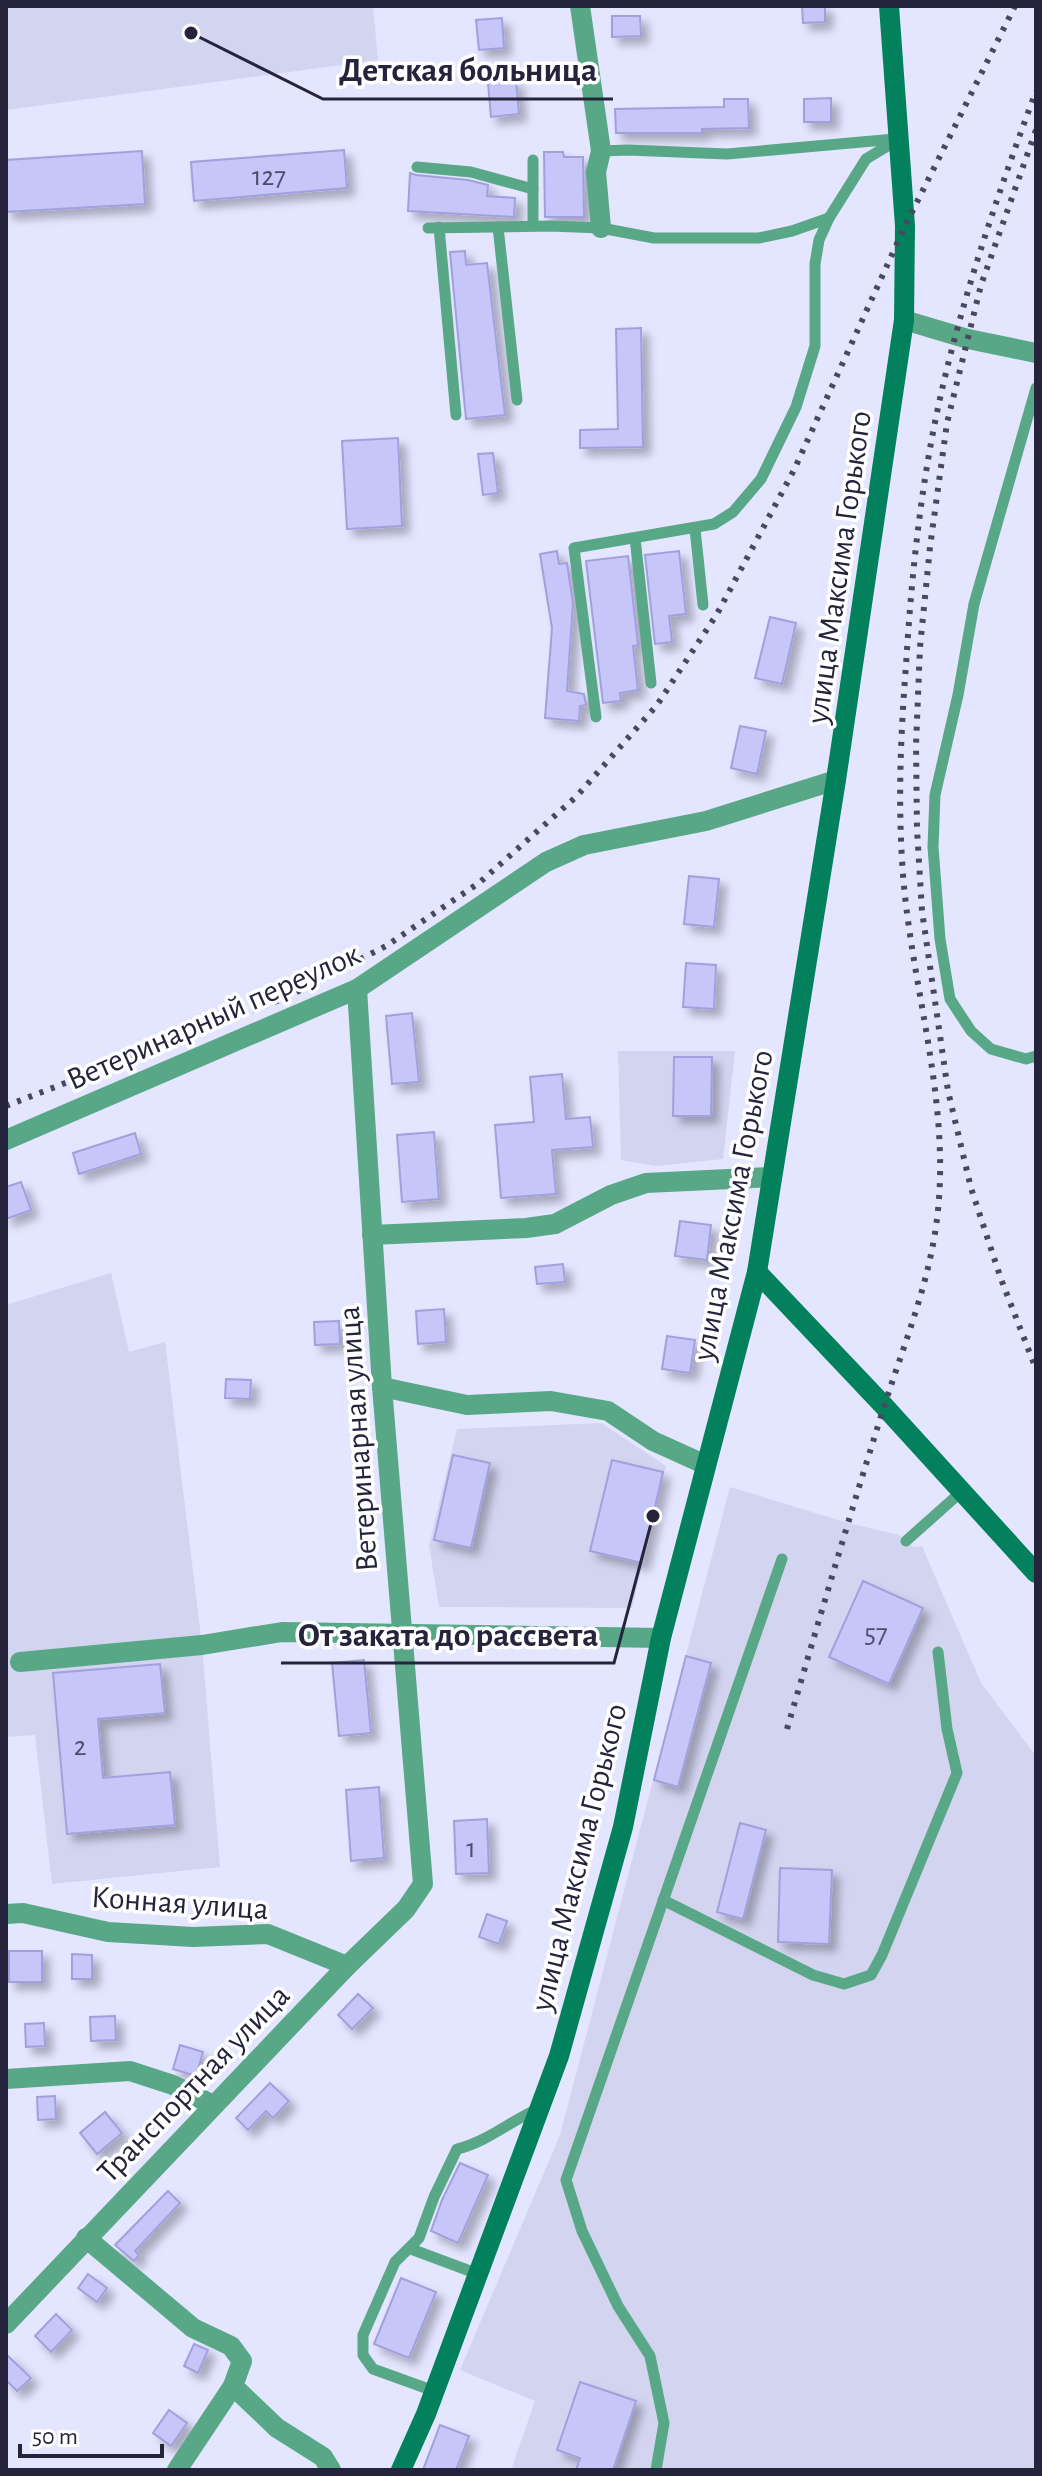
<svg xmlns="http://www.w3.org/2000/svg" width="1042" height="2476" viewBox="0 0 1042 2476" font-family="'Alegreya Sans',sans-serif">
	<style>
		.built { fill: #d3d4f0 }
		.building { fill: #c6c6f9; stroke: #a1a0dd; stroke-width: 2; filter: url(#shadow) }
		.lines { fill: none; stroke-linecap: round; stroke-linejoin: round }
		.lane { stroke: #58a786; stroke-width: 11 }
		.street { stroke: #58a786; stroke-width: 20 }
		.secondary { stroke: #02815c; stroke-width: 20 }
		.rail { stroke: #494860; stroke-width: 6; stroke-dasharray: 4 8; stroke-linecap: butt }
		.labels { text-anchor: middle; stroke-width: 7; stroke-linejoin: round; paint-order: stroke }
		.number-label { font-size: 28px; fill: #4d4c6b }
		.street-label { font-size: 32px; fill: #25243c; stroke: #fff }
		.leader { fill: none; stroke: #25243c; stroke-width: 3 }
		.callout-dot { fill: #25243c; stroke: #fff; stroke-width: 3 }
		.callout-label { font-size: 34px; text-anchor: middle; font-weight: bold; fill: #25243c; stroke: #fff; stroke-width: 7; stroke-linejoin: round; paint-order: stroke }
	</style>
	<defs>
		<filter id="shadow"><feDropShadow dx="7" dy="7" stdDeviation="4" flood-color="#0004"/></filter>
	</defs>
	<rect width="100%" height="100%" fill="#e4e5ff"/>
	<!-- built -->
	<g class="built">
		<polygon points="6,6 373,6 378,60 6,110"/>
		<polygon points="618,1051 735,1051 723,1159 656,1166 621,1160"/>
		<polygon points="111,1273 129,1352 165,1342 202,1645 220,1867 52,1884 35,1735 6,1737 6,1305"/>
		<polygon points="601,1423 666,1466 632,1608 439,1607 429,1545 457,1429"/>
		<polygon points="730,1487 848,1523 899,1535 913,1547 922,1546 981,1683 1036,1756 1036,2470 511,2470 535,2401 460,2370 560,2135"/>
	</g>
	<!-- building -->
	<g class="building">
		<polygon points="802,6 825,6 825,22 803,23"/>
		<polygon points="612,16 640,16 641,36 612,37"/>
		<polygon points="502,18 504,48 479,50 476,20"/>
		<polygon points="516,80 519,114 491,117 488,83"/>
		<polygon points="831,98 831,122 804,122 804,99"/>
		<polygon points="724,99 748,99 749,128 702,129 702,133 616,133 615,109 724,107"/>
		<polygon points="344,150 347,188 194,201 191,162"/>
		<polygon points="142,151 145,204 6,212 6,160"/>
		<polygon points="544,152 563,152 564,157 583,157 584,217 545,217"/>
		<polygon points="410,173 416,175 468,180 488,185 487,196 515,198 514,217 408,211"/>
		<polygon points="465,251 466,265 487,263 505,415 466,419 450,252"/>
		<polygon points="641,328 643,447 580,448 580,430 618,429 616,329"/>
		<polygon points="398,438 402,526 347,529 342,441"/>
		<polygon points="493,453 498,493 483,495 478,454"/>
		<polygon points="557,551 559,564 567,563 573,603 567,691 584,694 586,705 580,706 579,721 545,718 552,628 540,554"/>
		<polygon points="679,551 686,614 669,616 672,642 655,644 645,555"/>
		<polygon points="628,556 638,645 633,646 638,690 620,693 621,701 603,703 586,561"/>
		<polygon points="770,617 796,623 782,684 755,678"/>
		<polygon points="740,726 766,731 757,774 731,768"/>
		<polygon points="689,876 719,879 714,927 684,924"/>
		<polygon points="686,963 716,965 714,1009 683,1007"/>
		<polygon points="412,1013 419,1082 392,1084 386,1016"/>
		<polygon points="674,1057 712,1057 711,1116 673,1116"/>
		<polygon points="562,1074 566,1119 590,1117 593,1147 552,1150 556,1194 501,1198 495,1125 534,1122 530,1077"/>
		<polygon points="434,1132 439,1199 402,1202 397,1135"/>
		<polygon points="135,1133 141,1154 79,1174 73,1153"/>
		<polygon points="21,1182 31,1210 6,1219 6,1187"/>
		<polygon points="680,1221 711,1225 707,1260 675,1256"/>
		<polygon points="563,1264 565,1282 537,1284 535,1267"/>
		<polygon points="444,1309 446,1342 418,1344 416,1311"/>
		<polygon points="339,1321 340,1344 315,1345 314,1322"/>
		<polygon points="667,1336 695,1340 690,1373 662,1369"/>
		<polygon points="226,1379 251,1380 250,1399 225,1398"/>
		<polygon points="453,1455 490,1463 471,1548 434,1540"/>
		<polygon points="612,1460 663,1472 642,1563 590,1551"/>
		<polygon points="863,1581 923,1608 889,1684 829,1657"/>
		<polygon points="686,1656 711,1663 678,1787 654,1780"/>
		<polygon points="364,1660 371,1733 339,1736 332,1663"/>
		<polygon points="160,1664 165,1713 98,1719 103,1778 170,1772 175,1825 67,1834 53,1673"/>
		<polygon points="379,1787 384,1858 351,1861 346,1790"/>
		<polygon points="487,1819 489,1873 456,1874 454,1821"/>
		<polygon points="740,1823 766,1830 743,1919 717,1912"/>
		<polygon points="780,1868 832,1870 829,1944 778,1942"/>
		<polygon points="487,1914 507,1921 499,1944 479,1937"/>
		<rect x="9" y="1951" width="33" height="31"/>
		<polygon points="72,1954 92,1955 92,1979 72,1979"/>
		<polygon points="358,1994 373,2008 352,2029 338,2015"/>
		<polygon points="115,2016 116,2040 91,2041 90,2017"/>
		<polygon points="44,2023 45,2046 26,2047 25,2024"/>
		<polygon points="180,2045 203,2052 196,2076 173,2069"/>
		<polygon points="270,2083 289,2101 273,2118 266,2111 248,2130 236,2118"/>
		<polygon points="55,2096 56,2119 38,2120 37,2097"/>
		<polygon points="105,2112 122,2133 97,2154 80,2133"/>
		<polygon points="460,2163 488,2175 458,2243 431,2231 442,2200"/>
		<polygon points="168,2191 180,2203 135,2251 139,2255 134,2261 115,2245"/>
		<polygon points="88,2274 107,2288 97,2302 78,2288"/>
		<polygon points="401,2278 436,2292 409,2358 374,2344"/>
		<polygon points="56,2314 72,2330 51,2352 35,2336"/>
		<polygon points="194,2344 208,2350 198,2373 184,2366"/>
		<polygon points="6,2354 31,2378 17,2391 6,2380"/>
		<polygon points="580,2382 636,2401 613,2470 576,2470 580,2458 557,2450"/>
		<polygon points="169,2410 187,2423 171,2446 153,2433"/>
		<polygon points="440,2425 469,2436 456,2470 423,2470"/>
	</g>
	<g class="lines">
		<!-- lane -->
		<g class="lane">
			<polyline points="601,151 628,150 727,154 895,139"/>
			<polyline points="533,160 533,226"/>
			<polyline points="417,167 471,172 533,189"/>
			<polyline points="439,227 456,415"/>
			<polyline points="498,227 517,400"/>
			<polyline points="428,228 550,226 601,228 654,238 759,238 792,231 829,218"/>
			<polyline points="1036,388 974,604 958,695 935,795 933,847 940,939 950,999 971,1031 991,1049 1026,1059 1036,1056"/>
			<polyline points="695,529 703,605"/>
			<polyline points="635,538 651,683"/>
			<polyline points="596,717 574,548 714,524 733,512 761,479 796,407 815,346 815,264 819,240 829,218 866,159 899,139"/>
			<polyline points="906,1541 961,1492"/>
			<polyline points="663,1900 813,1975 844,1984 871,1975 882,1955 957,1773 947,1729 938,1652"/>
			<polyline points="411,2249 478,2274"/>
			<path d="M 434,2391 L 373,2369 L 363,2355 L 363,2335 L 395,2262 L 419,2238 L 434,2197 L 457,2149 C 487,2142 510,2121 538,2109"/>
			<polyline points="656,2470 664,2423 650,2356 618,2306 582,2231 566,2180 782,1559"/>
		</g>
		<!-- street -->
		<g class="street">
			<polyline points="580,6 601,151 596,172 601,228"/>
			<polyline points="904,320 968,339 1036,353"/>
			<polyline points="6,1140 357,989 546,862 584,845 706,821 836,780"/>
			<polyline points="372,1235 526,1228 555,1224 611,1195 646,1183 772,1177"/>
			<polyline points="382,1387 467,1405 551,1401 608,1411 653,1441 706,1465"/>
			<polyline points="20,1662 202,1645 282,1632 661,1638"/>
			<polyline points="6,1914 23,1913 108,1932 193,1937 268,1934 347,1966"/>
			<polyline points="6,2079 130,2071 173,2085 213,2105"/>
			<polyline points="86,2238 193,2328 231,2346 242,2361 233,2386 277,2428 323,2457 331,2470"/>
			<polyline points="6,2324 347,1966 406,1909 423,1884 382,1387 357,989"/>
			<polyline points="177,2470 233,2386"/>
		</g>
		<!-- secondary -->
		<g class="secondary">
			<polyline points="757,1272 884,1406 1036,1573"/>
			<polyline points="401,2470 426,2414 559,2056 623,1827 661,1638 757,1272 836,780 904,320 905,226 889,6"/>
		</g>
		<!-- rail -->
		<g class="rail">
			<polyline points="1036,130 981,285 947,423 930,547 920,647 916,745 917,830 922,911 948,1091 971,1188 1001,1279 1036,1369"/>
			<polyline points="6,1106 287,997 386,946 479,883 577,796 657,705 717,614 794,470 905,226 1015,6"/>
			<path d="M 787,1729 C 818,1623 849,1518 882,1413 C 903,1346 931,1281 938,1210 C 950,1093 908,976 902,859 C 898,794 901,730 906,665 C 911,584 919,502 935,422 C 958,309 996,199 1036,91"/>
		</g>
	</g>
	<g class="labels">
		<!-- number labels -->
		<g class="number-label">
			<text x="269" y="185">127</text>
			<text x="876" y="1642">57</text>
			<text x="80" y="1755">2</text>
			<text x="471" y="1857">1</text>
		</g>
		<!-- street labels -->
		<g class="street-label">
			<text transform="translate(838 567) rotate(-82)" y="11">улица Максима Горького</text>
			<text transform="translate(213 1016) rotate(-24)" y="11">Ветеринарный переулок</text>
			<text transform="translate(732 1205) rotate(-79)" y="11">улица Максима Горького</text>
			<text transform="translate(357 1439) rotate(-94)" y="11">Ветеринарная улица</text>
			<text transform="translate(578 1857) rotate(-76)" y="11">улица Максима Горького</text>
			<text transform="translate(180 1902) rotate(4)" y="11">Конная улица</text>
			<text transform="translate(193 2083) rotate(-46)" y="11">Транспортная улица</text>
		</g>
	</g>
	<!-- callouts -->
	<path class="leader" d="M191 33L323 99H613M653 1516L614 1663H281"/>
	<g class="callout-dot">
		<circle cx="191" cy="33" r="8"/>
		<circle cx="653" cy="1516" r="8"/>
	</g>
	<g class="callout-label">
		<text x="468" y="81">Детская больница</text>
		<text x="448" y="1646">От заката до рассвета</text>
	</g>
	<!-- border -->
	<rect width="1042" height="2476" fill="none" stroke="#25243c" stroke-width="16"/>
	<!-- scale -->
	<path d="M20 2444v12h142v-12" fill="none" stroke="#25243c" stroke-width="4"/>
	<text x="32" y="2444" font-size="24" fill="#25243c" stroke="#ffffff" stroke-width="6" paint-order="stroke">50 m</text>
</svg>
